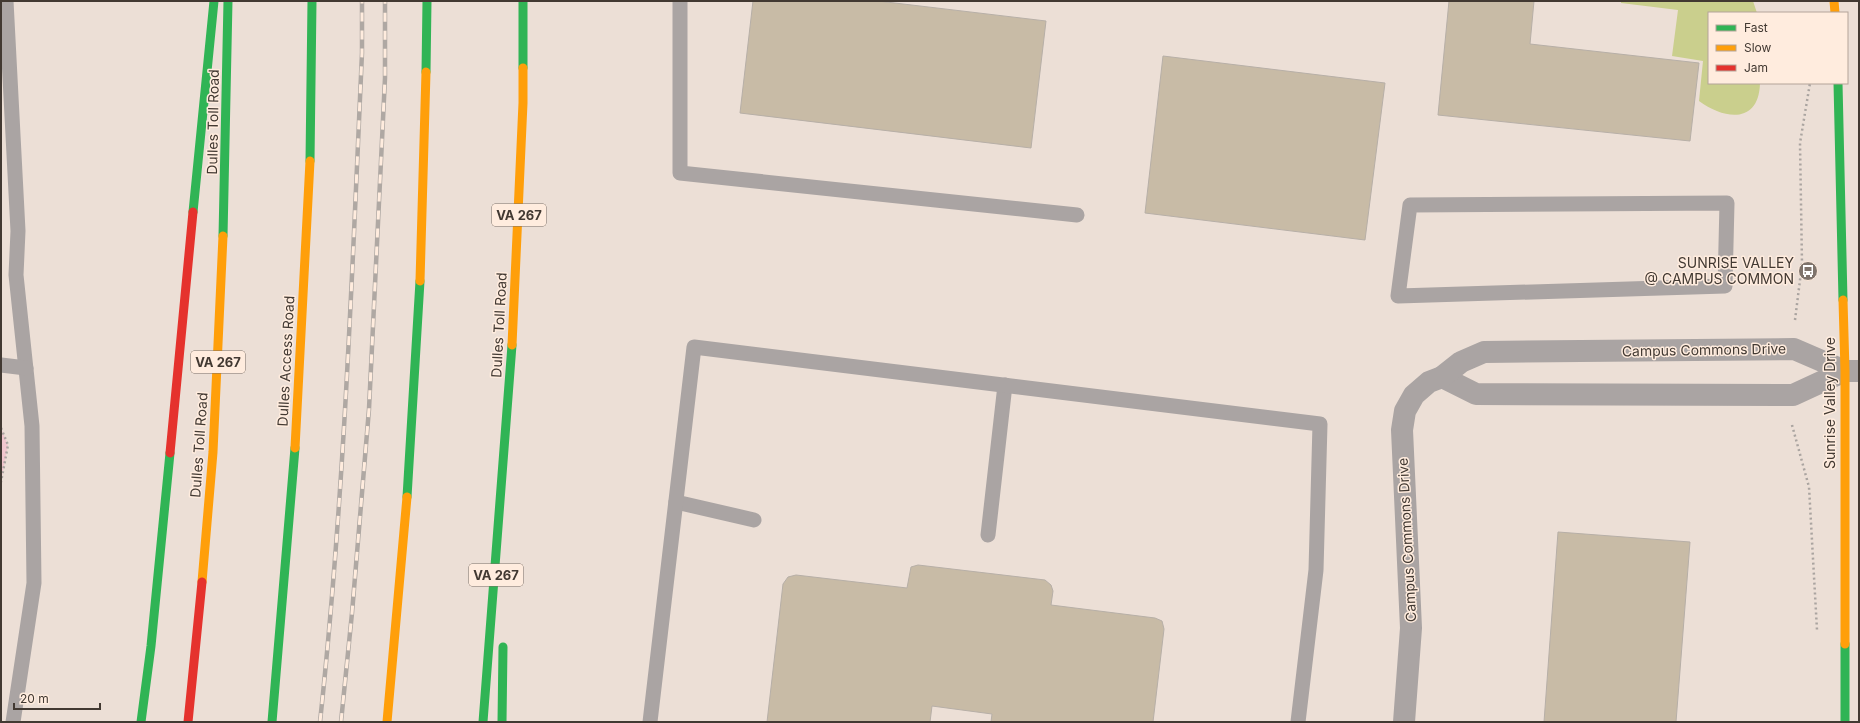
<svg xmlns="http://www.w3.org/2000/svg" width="1860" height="723" viewBox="0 0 1860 723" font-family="Inter,sans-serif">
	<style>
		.green { fill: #f1c7ce }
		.water { fill: #cacf8d }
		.building { fill: #c8bba6; stroke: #b7afa7 }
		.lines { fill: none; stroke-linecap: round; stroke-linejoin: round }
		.path { stroke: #aaa4a0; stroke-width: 2.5; stroke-dasharray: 2 3; stroke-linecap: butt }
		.lane { stroke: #aaa4a3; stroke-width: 15 }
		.street { stroke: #aaa4a3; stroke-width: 22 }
		.fast { stroke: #30b455; stroke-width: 9 }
		.slow { stroke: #ff9f0a; stroke-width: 9 }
		.jam { stroke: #e5322d; stroke-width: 9 }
		.rail-casing { stroke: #afa8a3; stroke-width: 4.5 }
		.rail { stroke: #ffecde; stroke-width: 3; stroke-dasharray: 9; stroke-linecap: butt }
		.labels { text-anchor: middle; stroke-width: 3; stroke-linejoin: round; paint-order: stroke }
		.shield { fill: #ffecde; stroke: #7b6f66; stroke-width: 1 }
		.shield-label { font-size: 13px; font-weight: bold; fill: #423932 }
		.street-label { font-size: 14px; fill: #423932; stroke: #ffecde }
		.poi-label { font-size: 14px; fill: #423932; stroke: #ffecde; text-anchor: end }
	</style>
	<rect width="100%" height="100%" fill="#ecdfd6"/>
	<!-- green -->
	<polygon class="green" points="1,428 8,445 1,482"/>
	<!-- water -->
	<path class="water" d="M 1621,1 L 1753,1 L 1757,13 L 1709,13 L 1709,83 L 1760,83 C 1759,124 1725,120 1699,101 L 1703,61 L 1672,56 L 1678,10 L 1621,3 Z"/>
	<!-- building -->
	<g class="building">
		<polygon points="753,1 878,1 1046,21 1031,148 740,113"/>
		<polygon points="1449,1 1534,1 1530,44 1699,63 1690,141 1438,115"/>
		<polygon points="1163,56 1385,83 1365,240 1145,213"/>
		<polygon points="1558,532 1690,542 1676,722 1544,722"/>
		<polygon points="918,565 1045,580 1051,585 1053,591 1051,605 1155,618 1162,621 1164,629 1153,722 991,722 992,714 932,706 930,722 767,722 783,584 788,577 796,575 907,588 911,567"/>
	</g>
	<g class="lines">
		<!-- path -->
		<g class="path">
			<polyline points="1795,320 1802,264 1800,143 1810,83"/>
			<polyline points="1792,425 1809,487 1817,630"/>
			<polyline points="1,428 8,445 1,482"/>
		</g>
		<!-- lane -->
		<g class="lane">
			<polyline points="6,1 18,231 16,275 32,426 34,583 13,722"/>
			<polyline points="680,1 680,173 1077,215"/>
			<polygon points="1727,203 1725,286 1398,296 1410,205"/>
			<polyline points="1,365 26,368"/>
			<polyline points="676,502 754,520"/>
			<polyline points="988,535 1005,385"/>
			<polyline points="650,722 694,347 1320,424 1316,570 1298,722"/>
		</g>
		<!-- street -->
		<g class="street">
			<polyline points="1442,377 1476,394 1793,395 1845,371"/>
			<polyline points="1404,722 1411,628 1402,430 1405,411 1414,395 1429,382 1442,377 1461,362 1484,352 1794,349 1845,371 1859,371"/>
		</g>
		<!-- fast -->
		<g class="fast">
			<polyline points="523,1 523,68"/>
			<polyline points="426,72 427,1"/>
			<polyline points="1838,83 1843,300"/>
			<polyline points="310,161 312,1"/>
			<polyline points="193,212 214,1"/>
			<polyline points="223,236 228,1"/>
			<polyline points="407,497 420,281"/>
			<polyline points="1845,644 1845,722"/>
			<polyline points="141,722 151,646 170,453"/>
			<polyline points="272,722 295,448"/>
			<polyline points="483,722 512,345"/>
			<polyline points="502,722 503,647"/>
		</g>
		<!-- slow -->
		<g class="slow">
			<polyline points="1834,1 1835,13"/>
			<polyline points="420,281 426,72"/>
			<polyline points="1843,300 1845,371 1845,644"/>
			<polyline points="512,345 523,103 523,68"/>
			<polyline points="295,448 310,161"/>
			<polyline points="202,582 213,452 223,236"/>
			<polyline points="387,722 407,497"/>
		</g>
		<!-- jam -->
		<g class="jam">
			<polyline points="170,453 193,212"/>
			<polyline points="188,722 202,582"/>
		</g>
		<defs>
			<g id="rail">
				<path d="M 320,722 C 344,500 352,277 362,53 L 362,1"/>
				<polyline points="341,722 352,613 369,409 385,78 385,1"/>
			</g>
		</defs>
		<!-- rail casing -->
		<use href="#rail" class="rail-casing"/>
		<!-- rail -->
		<use href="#rail" class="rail"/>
	</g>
	<!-- icons -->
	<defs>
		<symbol id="bus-disc" viewBox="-11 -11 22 22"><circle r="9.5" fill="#7e736b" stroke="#ffecde"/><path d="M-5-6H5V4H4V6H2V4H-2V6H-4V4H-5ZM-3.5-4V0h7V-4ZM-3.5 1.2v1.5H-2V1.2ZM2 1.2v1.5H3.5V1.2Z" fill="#fff"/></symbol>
	</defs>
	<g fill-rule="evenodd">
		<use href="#bus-disc" x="1797" y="260" width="22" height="22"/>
	</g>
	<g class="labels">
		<!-- shield labels -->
		<g class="shield">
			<rect x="492" y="204" width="54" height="22" rx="3"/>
			<rect x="191" y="351" width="54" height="22" rx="3"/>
			<rect x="469" y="564" width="54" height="22" rx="3"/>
		</g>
		<g class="shield-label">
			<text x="519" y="220">VA 267</text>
			<text x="218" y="367">VA 267</text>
			<text x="496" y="580">VA 267</text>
		</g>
		<!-- street labels -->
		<g class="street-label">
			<text transform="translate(213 122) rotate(-89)" y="5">Dulles Toll Road</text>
			<text transform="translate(499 325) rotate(-87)" y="5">Dulles Toll Road</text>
			<text transform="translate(1704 350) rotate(-1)" y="5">Campus Commons Drive</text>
			<text transform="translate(286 361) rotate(-87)" y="5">Dulles Access Road</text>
			<text transform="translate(1830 403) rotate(-90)" y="5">Sunrise Valley Drive</text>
			<text transform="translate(199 445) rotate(-86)" y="5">Dulles Toll Road</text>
			<text transform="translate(1407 540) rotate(-93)" y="5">Campus Commons Drive</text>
		</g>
		<!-- poi labels -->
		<g class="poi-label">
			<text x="1794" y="268">SUNRISE VALLEY<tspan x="1794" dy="16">@ CAMPUS COMMON</tspan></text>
		</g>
	</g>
	<!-- border -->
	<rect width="1860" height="723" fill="none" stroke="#423932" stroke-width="4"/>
	<!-- legend -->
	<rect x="1708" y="12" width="140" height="72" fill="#ffecde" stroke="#b3a499"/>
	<rect x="1716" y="25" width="20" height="6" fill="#30b455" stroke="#b3a499"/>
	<text x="1744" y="32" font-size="12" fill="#423932">Fast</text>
	<rect x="1716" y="45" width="20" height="6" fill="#ff9f0a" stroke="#b3a499"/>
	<text x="1744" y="52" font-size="12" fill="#423932">Slow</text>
	<rect x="1716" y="65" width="20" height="6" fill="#e5322d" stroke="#b3a499"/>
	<text x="1744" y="72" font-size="12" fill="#423932">Jam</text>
	<!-- scale -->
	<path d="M14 703v6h86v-6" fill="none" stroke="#423932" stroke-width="2"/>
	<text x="20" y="703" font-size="12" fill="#423932" stroke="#ffecde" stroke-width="3" paint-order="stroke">20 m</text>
</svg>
